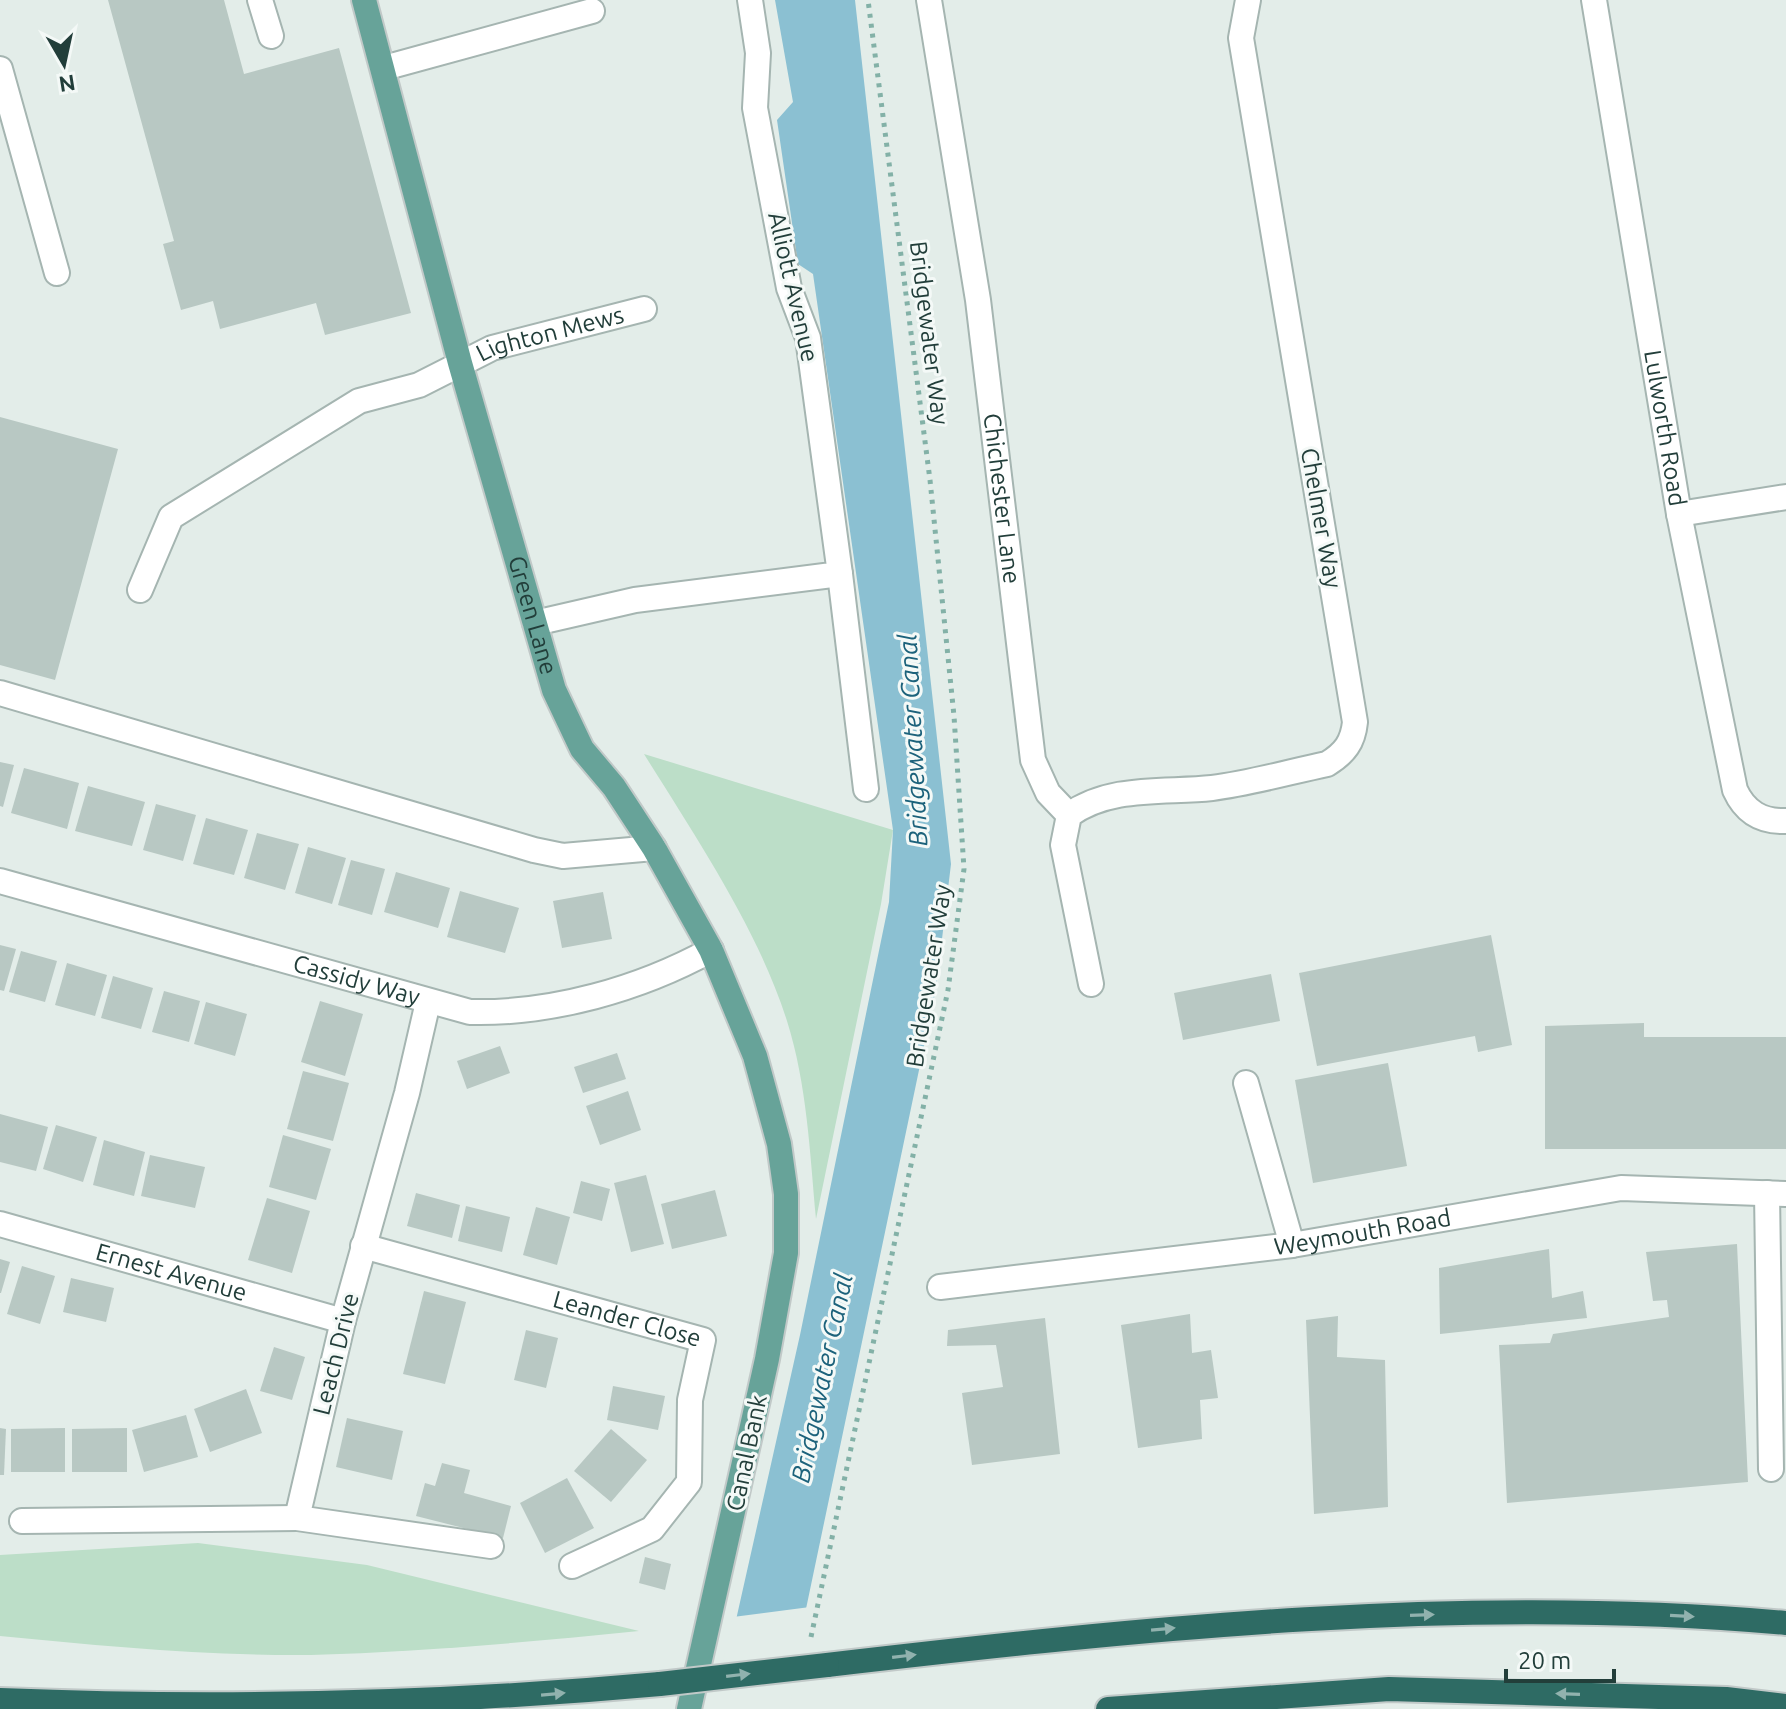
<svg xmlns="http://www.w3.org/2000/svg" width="1786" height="1709" viewBox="0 0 1786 1709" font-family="Ubuntu,sans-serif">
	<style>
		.green { fill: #bcdec8 }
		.water { fill: #8bc0d2 }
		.pier { fill: #e3ede9 }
		.building { fill: #b8c8c3 }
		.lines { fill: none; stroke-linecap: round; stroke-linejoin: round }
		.minor-casing { stroke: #a5b5b1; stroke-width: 28 }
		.major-casing { stroke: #c1c9c8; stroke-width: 28 }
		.highway-casing { stroke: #c1c9c8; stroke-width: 28 }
		.path { stroke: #83b1a7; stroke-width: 5; stroke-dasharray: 4 6; stroke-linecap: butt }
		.minor { stroke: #fff; stroke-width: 24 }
		.major { stroke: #67a399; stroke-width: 24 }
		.highway { stroke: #2e6b64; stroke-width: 24 }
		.highway-bridge-casing { stroke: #c1c9c8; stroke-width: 28; stroke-linecap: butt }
		.highway-bridge { stroke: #2e6b64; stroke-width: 24 }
		.oneway { fill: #91b2ae }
		.labels { text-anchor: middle; stroke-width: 6; stroke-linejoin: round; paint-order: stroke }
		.street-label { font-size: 24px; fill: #223e3a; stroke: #f4f9f7 }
		.water-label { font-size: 26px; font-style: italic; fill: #1c627b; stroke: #f4f9f7 }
	</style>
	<rect width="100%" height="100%" fill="#e3ede9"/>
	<!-- green -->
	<g class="green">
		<path d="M 644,754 L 893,830 L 881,904 L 816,1219 C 810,1154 807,1084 787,1021 C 758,929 695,836 644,754 Z"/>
		<path d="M 198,1543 L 367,1565 L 639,1631 C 530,1642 421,1652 311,1655 C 208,1656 102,1646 0,1636 L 0,1555 Z"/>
	</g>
	<!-- water -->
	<polygon class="water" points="775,0 855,0 951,864 936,989 785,1709 716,1709 800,1335 889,902 893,830 813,274 798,264 777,120 793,102"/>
	<!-- pier -->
	<polygon class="pier" points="810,1607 789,1709 712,1709 733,1617"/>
	<!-- building -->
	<g class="building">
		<polygon points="108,0 224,0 244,74 339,48 411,313 325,335 316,303 220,329 213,301 181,310 163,244 174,241"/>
		<polygon points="0,417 118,449 55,680 0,665"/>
		<polygon points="0,762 14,765 3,807 0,806"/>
		<polygon points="24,768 79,783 67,829 11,813"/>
		<polygon points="88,786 145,802 132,846 75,831"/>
		<polygon points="156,804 196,815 183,861 143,850"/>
		<polygon points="206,818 248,830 234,875 193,864"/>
		<polygon points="257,833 299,844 285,890 244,878"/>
		<polygon points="308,847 346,858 332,904 295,893"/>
		<polygon points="351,860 385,869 372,915 338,905"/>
		<polygon points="396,872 450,888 438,928 384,912"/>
		<polygon points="460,891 519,908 505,953 447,937"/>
		<polygon points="603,892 612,939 562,948 553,901"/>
		<polygon points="1491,935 1512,1045 1478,1052 1475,1036 1317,1066 1299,973"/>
		<polygon points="0,945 16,949 4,991 0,990"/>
		<polygon points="21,951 57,961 45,1002 9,992"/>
		<polygon points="67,963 107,975 95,1016 55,1005"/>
		<polygon points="1271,974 1280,1021 1183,1040 1174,993"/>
		<polygon points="113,976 153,988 141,1029 101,1018"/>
		<polygon points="164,991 200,1001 189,1042 152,1032"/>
		<polygon points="320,1001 363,1014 345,1076 301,1062"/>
		<polygon points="206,1002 247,1014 235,1056 194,1044"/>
		<polygon points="1644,1023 1644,1037 1786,1037 1786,1149 1545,1149 1545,1026"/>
		<polygon points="500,1046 510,1073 467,1089 457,1061"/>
		<polygon points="617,1053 626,1079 583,1093 574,1067"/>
		<polygon points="1388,1063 1407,1166 1313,1183 1295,1080"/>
		<polygon points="303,1071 349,1083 333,1141 287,1129"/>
		<polygon points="628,1091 641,1130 600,1145 586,1106"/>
		<polygon points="0,1114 48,1127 36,1171 0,1162"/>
		<polygon points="56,1125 97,1137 83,1182 43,1169"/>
		<polygon points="283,1135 331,1149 316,1200 269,1187"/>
		<polygon points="104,1140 145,1152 134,1196 93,1185"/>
		<polygon points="150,1155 205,1167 195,1208 141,1196"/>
		<polygon points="646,1175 664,1244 631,1252 614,1183"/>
		<polygon points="581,1181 610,1189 602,1221 573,1213"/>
		<polygon points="715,1190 727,1236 672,1249 661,1204"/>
		<polygon points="416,1193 460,1205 452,1238 407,1226"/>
		<polygon points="267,1198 310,1211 292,1273 248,1260"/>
		<polygon points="466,1206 510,1217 502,1252 458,1241"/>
		<polygon points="536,1207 570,1217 557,1265 523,1255"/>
		<polygon points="1737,1244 1748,1482 1507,1503 1499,1345 1550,1343 1553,1334 1669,1317 1667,1300 1653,1301 1646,1252"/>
		<polygon points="1549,1249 1552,1298 1583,1291 1587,1318 1440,1334 1439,1268"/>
		<polygon points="0,1259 10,1262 1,1293 0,1293"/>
		<polygon points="22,1266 55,1276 40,1324 7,1314"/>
		<polygon points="71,1278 114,1288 106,1322 63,1312"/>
		<polygon points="424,1291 466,1302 445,1384 403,1374"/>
		<polygon points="1190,1314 1192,1353 1211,1350 1218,1398 1200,1400 1202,1439 1138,1448 1121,1325"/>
		<polygon points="1338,1316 1337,1357 1385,1360 1388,1507 1314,1514 1306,1320"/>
		<polygon points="1045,1318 1060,1454 972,1465 962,1393 1003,1387 996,1345 947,1346 948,1330"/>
		<polygon points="526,1330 558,1338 546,1388 514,1380"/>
		<polygon points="274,1347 305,1357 292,1400 260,1391"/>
		<polygon points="613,1386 665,1396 658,1430 607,1420"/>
		<polygon points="246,1389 262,1433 210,1452 194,1409"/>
		<polygon points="186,1415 198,1457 144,1472 132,1430"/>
		<polygon points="347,1418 403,1431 392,1480 336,1467"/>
		<polygon points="0,1428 6,1429 4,1475 0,1475"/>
		<polygon points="65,1428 65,1472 11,1472 11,1429"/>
		<polygon points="127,1428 127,1472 72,1472 72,1429"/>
		<polygon points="611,1429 647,1460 611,1502 574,1471"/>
		<polygon points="442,1463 470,1470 464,1493 511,1506 503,1538 416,1516 425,1483 435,1486"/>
		<polygon points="567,1478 594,1528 545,1553 520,1503"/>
		<polygon points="645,1557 671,1564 665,1590 639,1583"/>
	</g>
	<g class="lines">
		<defs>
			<g id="minor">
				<polyline points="260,0 271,36"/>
				<path id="s1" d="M 929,0 L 978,300 L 1033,760 L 1048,793 L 1069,815"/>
				<path id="s2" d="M 1594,0 L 1679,514 L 1735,790 C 1745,812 1762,822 1786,821"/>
				<polyline points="384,68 592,11"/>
				<polyline points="0,69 57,273"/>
				<polyline points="1679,514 1786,497"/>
				<polyline points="840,574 866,789"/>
				<path id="s3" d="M 140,590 L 171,517 L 359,401 L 419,385 L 492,348 L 644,309"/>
				<polyline points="535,623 635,600 840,574 808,338 789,288 755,108 758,53 750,0"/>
				<polyline points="0,693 534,850 563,856 654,848"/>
				<path id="s4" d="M 0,881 L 470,1012 C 552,1014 640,989 711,950"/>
				<path d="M 1091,984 L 1063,845 L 1069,815 C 1110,785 1165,793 1212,788 C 1251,783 1289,772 1327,764 C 1345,753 1353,742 1355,722 L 1241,38 L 1248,0"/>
				<polyline points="428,1002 407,1093 343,1321 297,1518 491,1546"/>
				<polyline points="1246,1083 1292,1245"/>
				<polyline points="1767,1193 1771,1469"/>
				<path id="s5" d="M 0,1224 L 343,1321"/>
				<path id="s6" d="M 363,1246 L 703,1340 L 690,1400 L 689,1482 L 652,1529 L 572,1566"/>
				<path id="s7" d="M 940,1287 L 1292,1245 L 1621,1188 L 1786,1194"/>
				<polyline points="22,1521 297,1518"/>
			</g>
			<g id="major">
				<path id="s8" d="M 364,0 L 460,363 L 554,690 L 582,749 L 614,787 L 654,848 L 711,950 L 755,1056 L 779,1144 L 786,1194 L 786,1253 L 767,1359 L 689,1709"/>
			</g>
			<g id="highway">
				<path d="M 827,1665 C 1145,1628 1466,1594 1786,1623"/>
				<path d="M 0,1700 C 221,1709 440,1704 660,1684"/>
				<polyline points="1108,1709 1389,1689 1726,1699 1786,1706"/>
			</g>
		</defs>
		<!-- minor casing -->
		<use href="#minor" class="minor-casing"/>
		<!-- major casing -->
		<use href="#major" class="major-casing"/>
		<!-- highway casing -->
		<use href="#highway" class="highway-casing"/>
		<!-- path -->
		<polyline class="path" points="811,1637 948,990 964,869 954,716 930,480 868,0"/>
		<!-- minor -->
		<use href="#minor" class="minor"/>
		<!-- major -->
		<use href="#major" class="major"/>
		<!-- highway -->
		<use href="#highway" class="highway"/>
		<defs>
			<polyline id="highway-bridge" points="660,1684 827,1665"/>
		</defs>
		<!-- highway-bridge casing -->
		<use href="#highway-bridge" class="highway-bridge-casing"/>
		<!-- highway-bridge -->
		<use href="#highway-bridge" class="highway-bridge"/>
	</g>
	<!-- one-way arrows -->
	<defs><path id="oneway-solid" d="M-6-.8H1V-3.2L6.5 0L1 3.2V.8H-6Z" transform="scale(2)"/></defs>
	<g class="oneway">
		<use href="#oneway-solid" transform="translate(1422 1615) rotate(-2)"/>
		<use href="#oneway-solid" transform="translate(1682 1616) rotate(3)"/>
		<use href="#oneway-solid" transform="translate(1163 1629) rotate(-5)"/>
		<use href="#oneway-solid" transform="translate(904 1656) rotate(-7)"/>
		<use href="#oneway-solid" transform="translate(738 1675) rotate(-7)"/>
		<use href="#oneway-solid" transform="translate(553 1694) rotate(-5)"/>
		<use href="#oneway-solid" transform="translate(1568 1694) rotate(-178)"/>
	</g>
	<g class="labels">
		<!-- street labels -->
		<g class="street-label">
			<text transform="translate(793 287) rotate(77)" y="8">Alliott Avenue</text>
			<text transform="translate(929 333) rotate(83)" y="8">Bridgewater Way</text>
			<text dy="8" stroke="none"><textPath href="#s3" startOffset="504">Lighton Mews</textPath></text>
			<text dy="8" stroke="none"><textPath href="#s2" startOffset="434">Lulworth Road</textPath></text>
			<text dy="8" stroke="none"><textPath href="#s1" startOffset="504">Chichester Lane</textPath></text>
			<text transform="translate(1321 518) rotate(80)" y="8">Chelmer Way</text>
			<text dy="8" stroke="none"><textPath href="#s8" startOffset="638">Green Lane</textPath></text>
			<text transform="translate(929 976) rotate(-81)" y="8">Bridgewater Way</text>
			<text dy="8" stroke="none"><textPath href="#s4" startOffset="370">Cassidy Way</textPath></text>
			<text dy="8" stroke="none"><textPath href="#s7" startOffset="426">Weymouth Road</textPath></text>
			<text dy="8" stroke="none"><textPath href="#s5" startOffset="178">Ernest Avenue</textPath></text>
			<text dy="8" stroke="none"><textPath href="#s6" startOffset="274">Leander Close</textPath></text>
			<text transform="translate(336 1354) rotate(-76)" y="8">Leach Drive</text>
			<text transform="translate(747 1453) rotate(-78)" y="8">Canal Bank</text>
		</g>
		<!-- water labels -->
		<g class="water-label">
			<text transform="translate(913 740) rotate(-93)" y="9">Bridgewater Canal</text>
			<text transform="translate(822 1378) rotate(-78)" y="9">Bridgewater Canal</text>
		</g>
	</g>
	<!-- north arrow -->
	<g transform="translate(64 64) rotate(171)" stroke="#f4f9f7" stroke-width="6" paint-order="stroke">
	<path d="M0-6L14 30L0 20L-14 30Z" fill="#223e3a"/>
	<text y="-12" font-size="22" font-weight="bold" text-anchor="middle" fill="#223e3a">N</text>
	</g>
	<!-- scale -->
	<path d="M1506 1669v12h108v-12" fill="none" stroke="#223e3a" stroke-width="4"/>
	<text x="1518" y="1669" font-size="24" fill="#223e3a" stroke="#f4f9f7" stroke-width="6" paint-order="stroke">20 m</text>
</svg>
